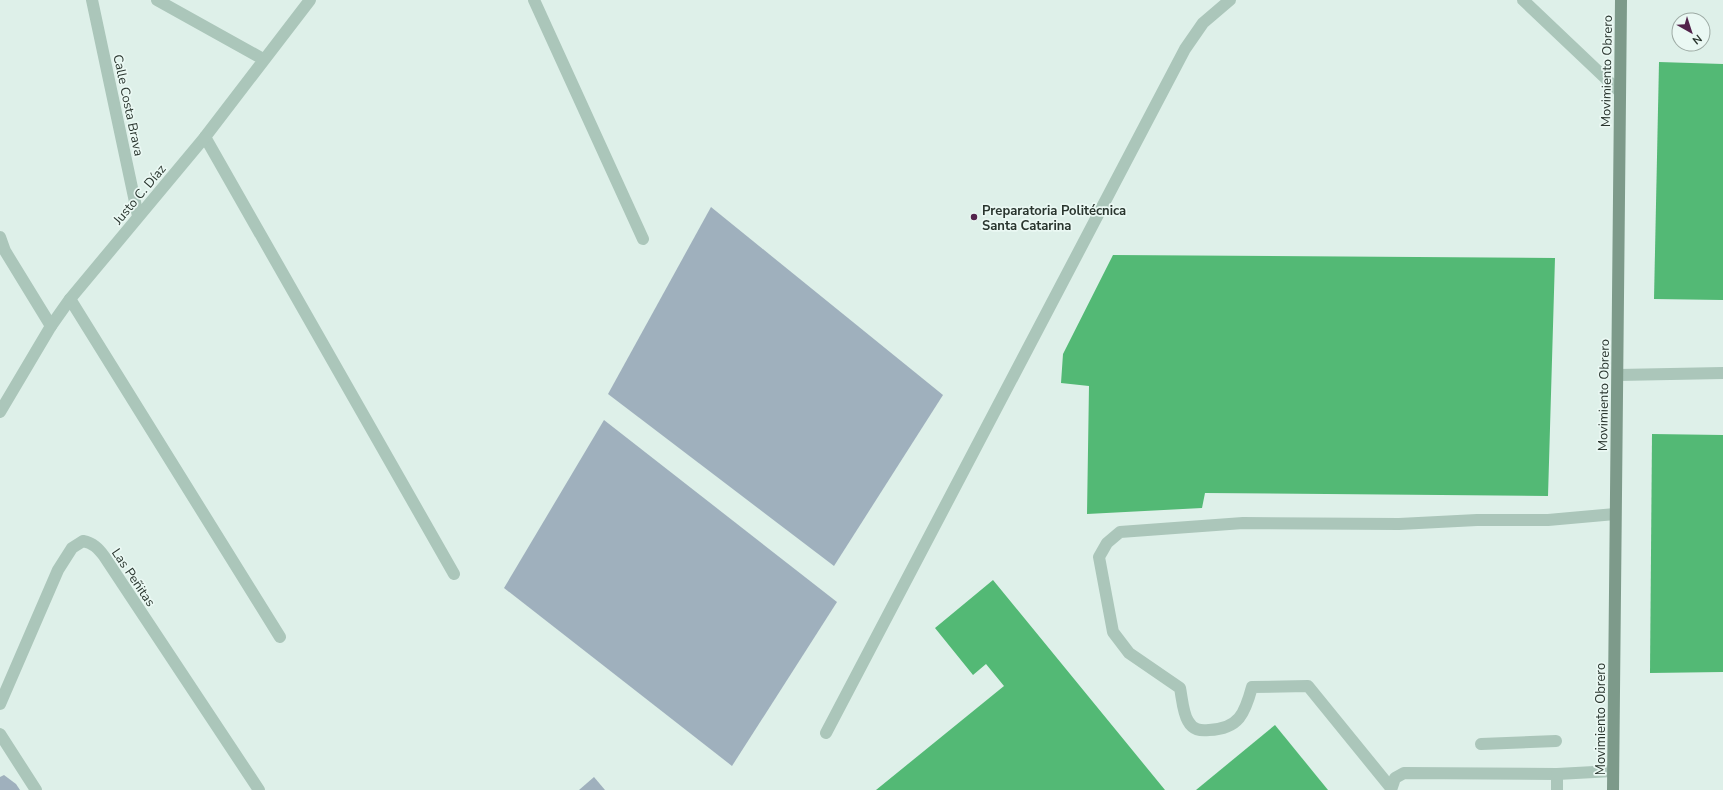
<svg xmlns="http://www.w3.org/2000/svg" width="1723" height="790" viewBox="0 0 1723 790" font-family="'Nunito Sans',sans-serif">
	<style>
		.green { fill: #9fb0bd }
		.building { fill: #53b975 }
		.lines { fill: none; stroke-linecap: round; stroke-linejoin: round }
		.lane { stroke: #abc6ba; stroke-width: 12 }
		.street { stroke: #abc6ba; stroke-width: 12 }
		.secondary { stroke: #7d9a8a; stroke-width: 12 }
		.poi-dot { fill: #52234b; stroke: #eaf8f3; stroke-width: 1.5 }
		.labels { text-anchor: middle; stroke-width: 3.5; stroke-linejoin: round; paint-order: stroke }
		.street-label { font-size: 13px; fill: #29352e; stroke: #eaf8f3 }
		.poi-label { font-size: 13px; font-weight: bold; fill: #29352e; stroke: #eaf8f3; text-anchor: start }
	</style>
	<rect width="100%" height="100%" fill="#def0e9"/>
	<!-- green -->
	<g class="green">
		<polygon points="711,207 943,395 834,566 608,394"/>
		<polygon points="604,420 837,602 732,766 504,588"/>
		<polygon points="4,775 16,784 20,790 0,790 0,777"/>
		<polygon points="594,777 605,790 579,790"/>
	</g>
	<!-- building -->
	<g class="building">
		<polygon points="1659,62 1723,64 1723,300 1654,299"/>
		<polygon points="1113,255 1555,258 1548,496 1205,493 1202,508 1087,514 1089,386 1061,383 1063,354"/>
		<polygon points="1652,434 1723,435 1723,672 1650,673"/>
		<polygon points="993,580 1165,790 876,790 1004,686 986,664 973,675 935,628"/>
		<polygon points="1275,725 1328,790 1196,790"/>
	</g>
	<g class="lines">
		<!-- lane -->
		<g class="lane">
			<polyline points="534,0 643,239"/>
			<polyline points="205,137 454,574"/>
			<polyline points="70,299 280,637"/>
			<polyline points="1618,375 1723,373"/>
			<polyline points="826,733 1185,49 1203,23 1230,0"/>
			<polyline points="1481,744 1556,741"/>
			<path d="M 1391,788 L 1308,686 L 1252,687 C 1245,713 1239,729 1209,730 C 1200,731 1193,730 1188,721 C 1183,713 1182,698 1180,688 L 1129,653 L 1113,632 L 1099,557 L 1107,543 L 1120,532 L 1243,523 L 1399,524 L 1477,520 L 1548,520 L 1615,514"/>
			<polyline points="1391,790 1395,778 1404,773 1557,774 1613,771"/>
			<polyline points="1557,790 1557,774"/>
		</g>
		<!-- street -->
		<g class="street">
			<polyline points="92,0 138,216"/>
			<polyline points="157,0 263,59"/>
			<polyline points="1523,0 1620,92"/>
			<polyline points="0,237 5,251 51,326"/>
			<polyline points="0,412 51,326 70,299 205,137 310,0"/>
			<path d="M 0,704 L 58,570 L 72,548 L 83,541 C 93,543 98,548 104,556 L 259,790"/>
			<polyline points="0,734 36,790"/>
		</g>
		<!-- secondary -->
		<polyline class="secondary" points="1613,790 1621,0"/>
	</g>
	<!-- markers -->
	<circle class="poi-dot" cx="974" cy="217" r="4"/>
	<g class="labels">
		<!-- street labels -->
		<g class="street-label">
			<text transform="translate(1606 71) rotate(-89)" y="5">Movimiento Obrero</text>
			<text transform="translate(129 105) rotate(78)" y="5">Calle Costa Brava</text>
			<text transform="translate(139 194) rotate(-50)" y="5">Justo C. Díaz</text>
			<text transform="translate(1603 395) rotate(-89)" y="5">Movimiento Obrero</text>
			<text transform="translate(134 577) rotate(56)" y="5">Las Peñitas</text>
			<text transform="translate(1600 719) rotate(-90)" y="5">Movimiento Obrero</text>
		</g>
		<!-- poi labels -->
		<g class="poi-label">
			<text x="982" y="215">Preparatoria Politécnica<tspan x="982" dy="15">Santa Catarina</tspan></text>
		</g>
	</g>
	<!-- north arrow -->
	<g transform="translate(1691 32) rotate(141)"><circle r="19" fill="#eaf8f3" stroke="#9daaa4"/>
	<path d="M0-3L7 15L0 10L-7 15Z" fill="#52234b"/>
	<text y="-6" font-size="11" font-weight="bold" text-anchor="middle" fill="#29352e">N</text>
	</g>
</svg>
